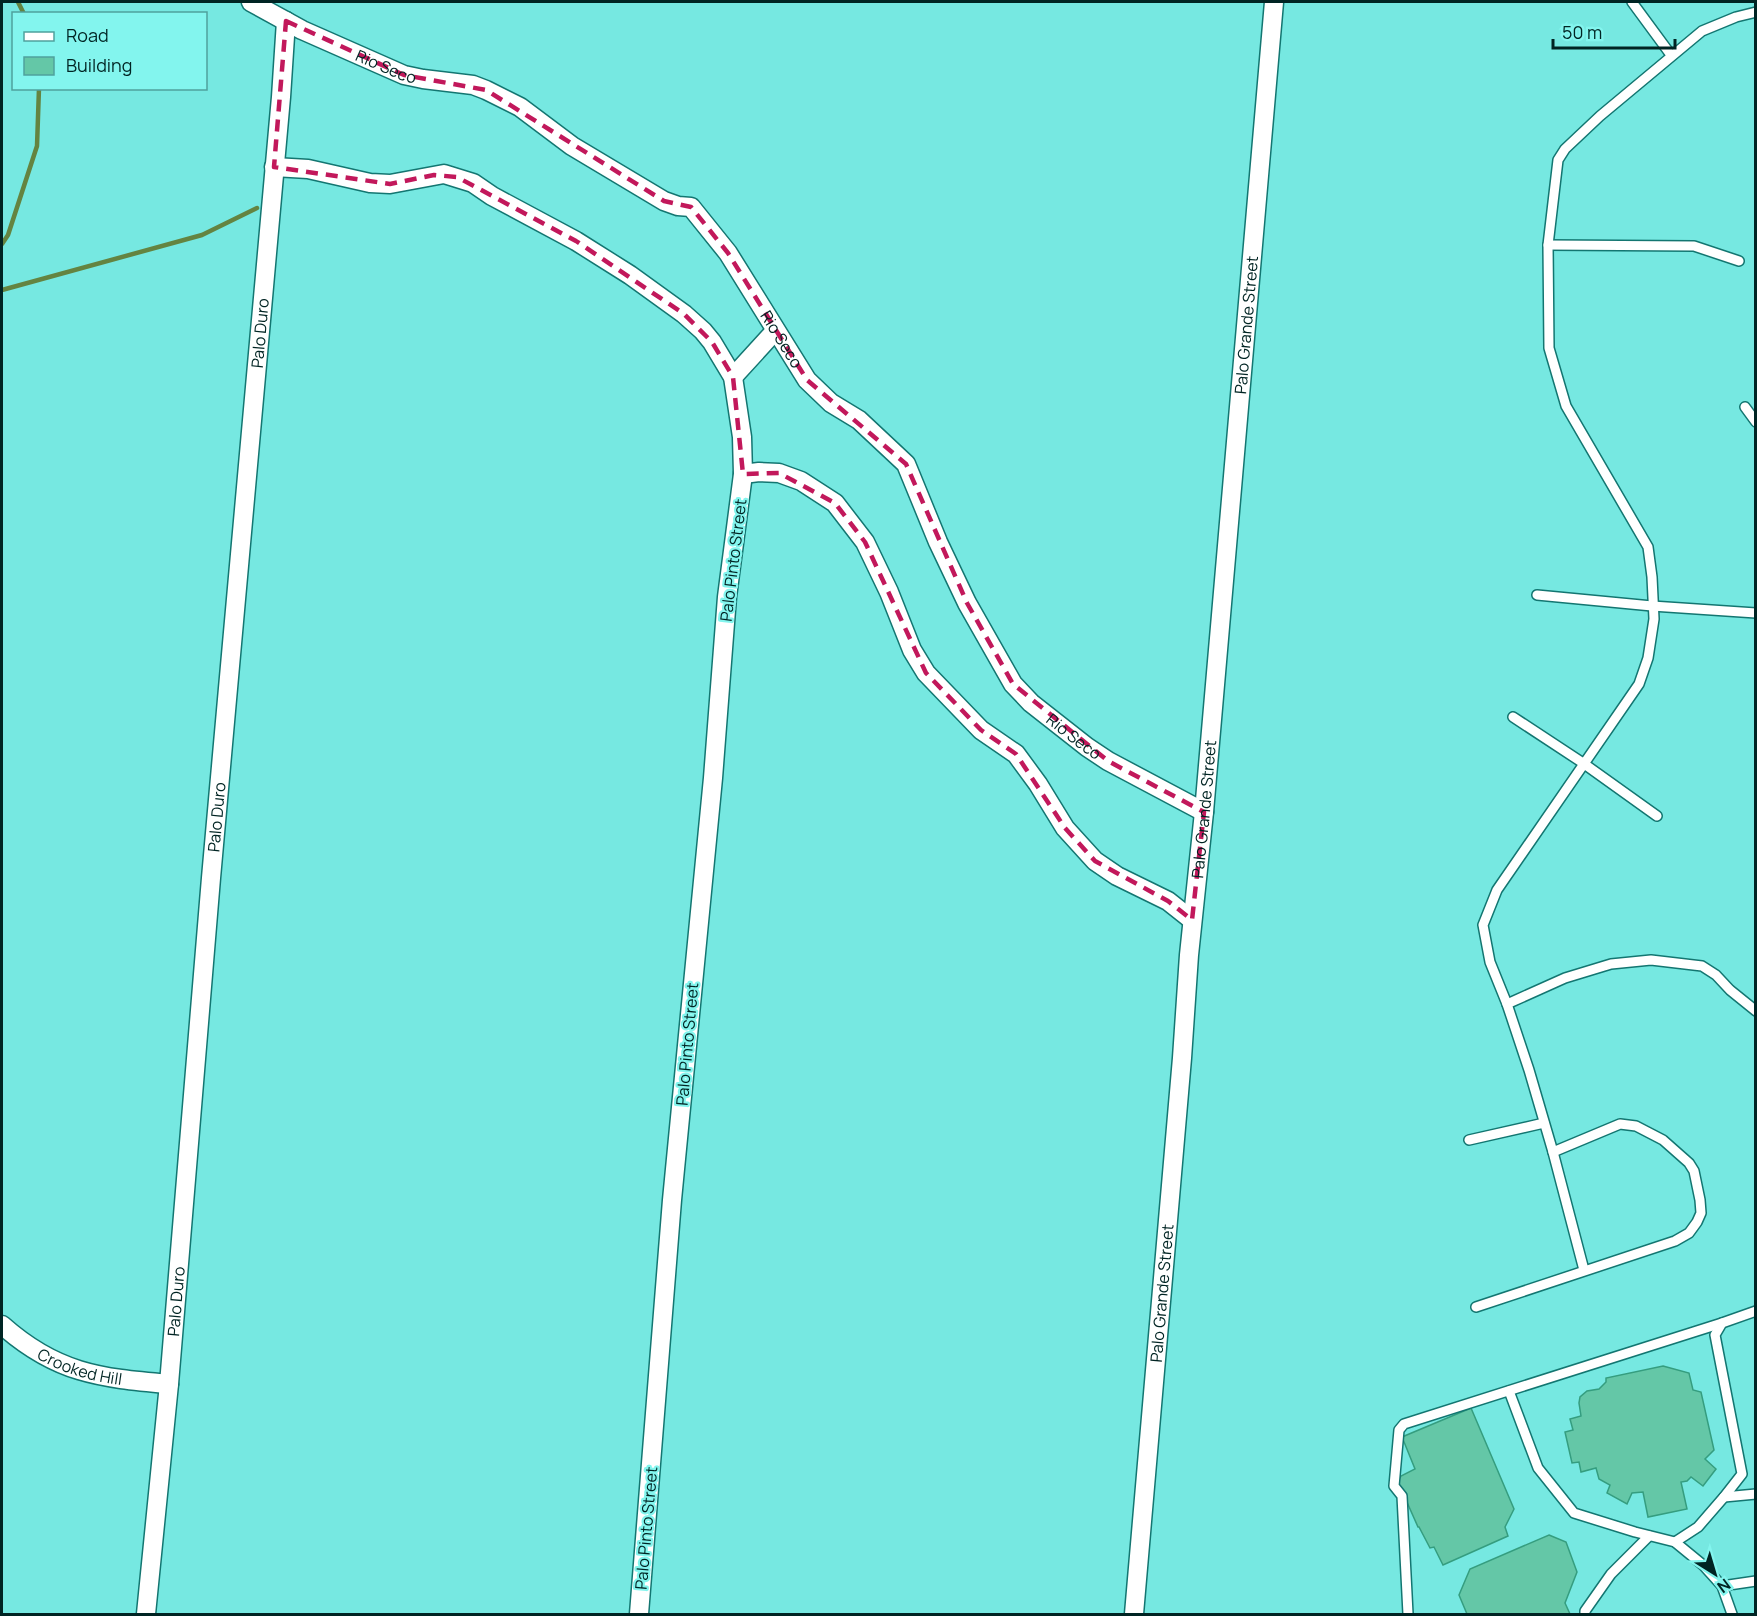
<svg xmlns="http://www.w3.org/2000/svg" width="1757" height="1616" viewBox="0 0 1757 1616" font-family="Manrope,sans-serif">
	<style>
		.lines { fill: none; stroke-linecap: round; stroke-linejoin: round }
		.stream { stroke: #648441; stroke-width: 4.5 }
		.building { fill: #64c7a7; stroke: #359d7f; stroke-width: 1.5 }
		.service-casing { stroke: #137671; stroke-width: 12 }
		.minor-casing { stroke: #137671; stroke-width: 21 }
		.service { stroke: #fff; stroke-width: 9 }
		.minor { stroke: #fff; stroke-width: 18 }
		.marked { fill: none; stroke: #c2185b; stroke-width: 4.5; stroke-dasharray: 12 8; stroke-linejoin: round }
		.labels { text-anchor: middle; stroke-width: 4.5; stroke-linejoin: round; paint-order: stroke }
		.street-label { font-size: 16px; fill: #002423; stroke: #83f5ee }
	</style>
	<rect width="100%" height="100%" fill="#76e8e1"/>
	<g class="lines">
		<!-- stream -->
		<g class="stream">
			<polyline points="18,2 24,14"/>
			<polyline points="2,244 8,235 37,146 39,88"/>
			<polyline points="2,290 202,235 257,208"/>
		</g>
	</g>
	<!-- building -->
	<g class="building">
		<polygon points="1663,1366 1689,1373 1693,1390 1701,1392 1714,1450 1705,1459 1716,1469 1703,1486 1691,1477 1687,1481 1681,1482 1687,1509 1648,1517 1643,1492 1632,1493 1627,1504 1607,1493 1610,1485 1599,1479 1596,1468 1581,1472 1579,1462 1572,1463 1565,1432 1573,1430 1570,1419 1581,1416 1579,1403 1580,1397 1587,1391 1599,1389 1606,1382 1606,1378"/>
		<polygon points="1471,1408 1514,1509 1505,1527 1508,1536 1443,1565 1434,1547 1430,1548 1419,1527 1418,1527 1398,1482 1401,1476 1415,1469 1402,1437"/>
		<polygon points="1549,1535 1566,1542 1577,1572 1565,1603 1570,1614 1467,1614 1459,1595 1470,1569"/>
	</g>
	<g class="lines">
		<defs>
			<g id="service">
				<polyline points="1632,2 1671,55"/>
				<polyline points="1548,245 1694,246 1739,261"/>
				<polyline points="1745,407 1756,422"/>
				<polyline points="1537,595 1652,606 1756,613"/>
				<polyline points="1513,717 1583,763 1657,816"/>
				<polyline points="1507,1004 1565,978 1611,964 1651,960 1702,966 1716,975 1730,990 1756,1011"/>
				<polyline points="1469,1140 1544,1123"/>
				<polyline points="1584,1270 1553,1152 1529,1070 1507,1004 1490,962 1483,925 1497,890 1639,684 1648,658 1654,619 1652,577 1648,547 1566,406 1549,348 1548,245 1558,160 1565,149 1600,116 1702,31 1736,17 1756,12"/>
				<polyline points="1476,1307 1675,1241 1689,1233 1697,1222 1701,1213 1700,1200 1694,1171 1689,1163 1663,1140 1636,1126 1620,1124 1553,1152"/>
				<polyline points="1509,1391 1538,1468 1574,1513 1635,1532 1675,1542 1703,1565 1722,1586 1732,1614"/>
				<polyline points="1724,1497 1756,1494"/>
				<polyline points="1675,1542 1698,1527 1724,1497 1742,1474 1715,1335 1722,1323 1756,1311"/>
				<polyline points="1722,1586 1756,1581"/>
				<polyline points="1408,1614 1402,1496 1394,1486 1399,1430 1404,1424 1722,1323"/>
				<polyline points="1585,1614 1585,1611 1611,1574 1649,1536"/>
			</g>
			<g id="minor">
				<path id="s1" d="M 251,2 L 302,30 L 404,75 L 423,79 L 473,85 L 486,90 L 520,107 L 572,146 L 664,201 L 678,206 L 691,207 L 728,253 L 807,380 L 831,403 L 859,420 L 906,464 L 938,542 L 967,603 L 1013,684 L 1031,703 L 1087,747 L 1108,761 L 1204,812"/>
				<polyline points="274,167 308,169 370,183 390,184 444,174 473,183 492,196 576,241 630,275 684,314 703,331 712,342 733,377 742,437 743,474 727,597 713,778 672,1200 639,1614"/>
				<polyline points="733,377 775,331"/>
				<polyline points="743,474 759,472 779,473 801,481 835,503 865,542 889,592 912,650 926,673 981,730 1016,754 1038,784 1065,828 1095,861 1117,876 1168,901 1192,920"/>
				<path id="s2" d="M 2,1325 C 56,1373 99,1378 169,1384"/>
				<path id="s3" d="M 146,1614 L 169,1384 L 211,878 L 281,97 L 286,21"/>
				<path id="s4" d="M 1134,1614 L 1182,1058 L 1189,955 L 1204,812 L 1274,2"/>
			</g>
		</defs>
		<!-- service casing -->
		<use href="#service" class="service-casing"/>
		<!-- minor casing -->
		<use href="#minor" class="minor-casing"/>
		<!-- service -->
		<use href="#service" class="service"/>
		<!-- minor -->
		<use href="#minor" class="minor"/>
	</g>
	<!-- marked area -->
	<path class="marked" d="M 286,21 L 404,75 L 486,90 L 664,201 L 691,207 L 728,253 L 807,380 L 906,464 L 967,603 L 1013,684 L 1108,761 L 1204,812 L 1192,920 L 1168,901 L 1095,861 L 1065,828 L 1016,754 L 981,730 L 926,673 L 865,542 L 835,503 L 779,473 L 743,474 L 733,377 L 712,342 L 684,314 L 576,241 L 457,177 L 434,175 L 390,184 L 274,167 Z"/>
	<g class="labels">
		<!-- street labels -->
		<g class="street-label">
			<text dy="6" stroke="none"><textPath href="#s1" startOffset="150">Rio Seco</textPath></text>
			<text dy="6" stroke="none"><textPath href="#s4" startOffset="1294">Palo Grande Street</textPath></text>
			<text dy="6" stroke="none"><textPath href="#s3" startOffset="1286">Palo Duro</textPath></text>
			<text dy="6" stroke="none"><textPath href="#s1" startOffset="652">Rio Seco</textPath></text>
			<text transform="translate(733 560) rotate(-83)" y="6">Palo Pinto Street</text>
			<text dy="6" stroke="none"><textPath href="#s1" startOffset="1156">Rio Seco</textPath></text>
			<text dy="6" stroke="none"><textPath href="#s4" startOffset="808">Palo Grande Street</textPath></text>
			<text dy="6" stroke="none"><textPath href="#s3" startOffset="800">Palo Duro</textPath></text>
			<text transform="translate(687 1044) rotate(-85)" y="6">Palo Pinto Street</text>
			<text dy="6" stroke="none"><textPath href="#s4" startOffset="322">Palo Grande Street</textPath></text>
			<text dy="6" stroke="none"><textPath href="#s3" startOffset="314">Palo Duro</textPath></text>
			<text dy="6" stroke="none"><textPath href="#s2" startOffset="90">Crooked Hill</textPath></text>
			<text transform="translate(646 1528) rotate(-85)" y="6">Palo Pinto Street</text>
		</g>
	</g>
	<!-- border -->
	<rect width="1757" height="1616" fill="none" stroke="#002423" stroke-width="6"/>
	<!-- legend -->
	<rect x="12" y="12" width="195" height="78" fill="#83f5ee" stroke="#4fa19d" stroke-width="1.5"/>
	<rect x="24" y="32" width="30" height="9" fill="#ffffff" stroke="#4fa19d" stroke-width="1.5"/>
	<text x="66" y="42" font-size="18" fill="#002423">Road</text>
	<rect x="24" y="57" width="30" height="18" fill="#64c7a7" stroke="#4fa19d" stroke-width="1.5"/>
	<text x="66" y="72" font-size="18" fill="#002423">Building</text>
	<!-- north arrow -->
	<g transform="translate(1715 1574) rotate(143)" stroke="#83f5ee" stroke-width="4.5" paint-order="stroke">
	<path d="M0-4.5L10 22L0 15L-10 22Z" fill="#002423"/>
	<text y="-9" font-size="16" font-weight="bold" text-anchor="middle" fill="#002423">N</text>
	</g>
	<!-- scale -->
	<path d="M1553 39v9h122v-9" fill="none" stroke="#002423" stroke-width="3"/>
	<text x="1562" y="39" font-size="18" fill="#002423" stroke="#83f5ee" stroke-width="4.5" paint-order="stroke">50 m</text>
</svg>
